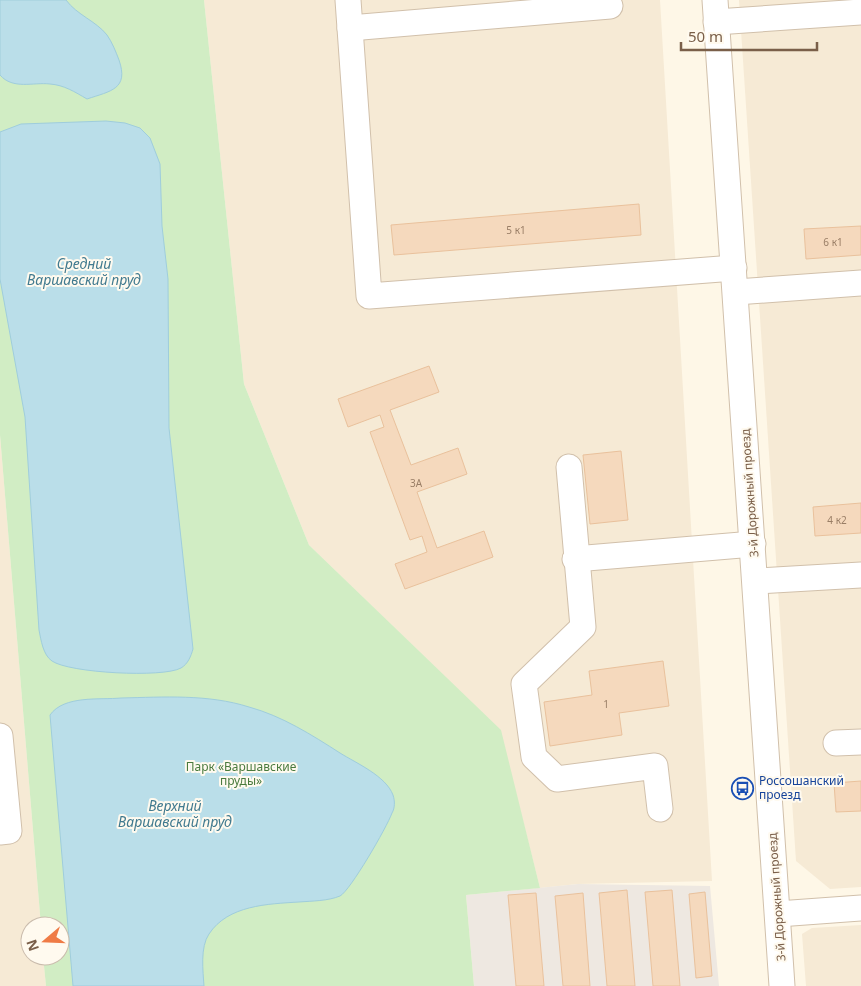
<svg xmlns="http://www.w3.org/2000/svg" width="861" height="986" viewBox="0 0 861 986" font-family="'Noto Sans',sans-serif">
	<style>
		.residential { fill: #f6ead5 }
		.industrial { fill: #eee8e1 }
		.green { fill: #d1edc4 }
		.water { fill: #badee9; stroke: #9fcddc }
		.building { fill: #f5d9bd; stroke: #e9c19c }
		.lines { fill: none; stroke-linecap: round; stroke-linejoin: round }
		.minor-casing { stroke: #d1c0ab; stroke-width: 27 }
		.minor { stroke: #fff; stroke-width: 25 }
		.labels { text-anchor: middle; stroke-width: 4; stroke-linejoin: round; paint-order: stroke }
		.number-label { font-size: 10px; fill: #997e66 }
		.street-label { font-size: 12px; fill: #7a5f49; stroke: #fffaef }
		.park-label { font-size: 12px; fill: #497a3d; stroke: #fffaef }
		.transit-label { font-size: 12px; fill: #164399; stroke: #fffaef; text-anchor: start }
		.water-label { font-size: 14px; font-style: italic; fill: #417a8f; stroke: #fffaef }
	</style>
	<rect width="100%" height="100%" fill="#fef7e7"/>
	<!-- residential -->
	<g class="residential">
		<polygon points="204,0 660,0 712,881 578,884 540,888 500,730 309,545 244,384"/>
		<polygon points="739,0 861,0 861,887 830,889 796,861"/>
		<polygon points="0,435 41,926 30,926 30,956 43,956 46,986 0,986"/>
		<polygon points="861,925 861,986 806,986 802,934 812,928"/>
	</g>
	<!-- industrial -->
	<polygon class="industrial" points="578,884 710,886 719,986 474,986 466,895"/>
	<!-- green -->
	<polygon class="green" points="0,0 204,0 244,384 309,545 501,730 540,888 466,895 474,986 46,986 43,956 60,956 60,926 41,926 0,435"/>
	<!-- water -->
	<g class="water">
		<path d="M 0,0 L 66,0 C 77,15 96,21 107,35 C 112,42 116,52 119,60 C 129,89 111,91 87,99 C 75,92 64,85 50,84 C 33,82 13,90 0,75 Z"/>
		<path d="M 106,121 L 125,123 L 140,128 L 150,138 L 160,164 L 162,226 L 168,279 L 169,428 L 193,649 C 191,656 188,664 181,668 C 163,678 69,673 52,661 C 43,655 41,640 39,630 L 25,417 L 0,279 L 0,132 L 21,124 Z"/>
		<path d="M 121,698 C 164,697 208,694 249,707 C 282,716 312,735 340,753 C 356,763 386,776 393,795 C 395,801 395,808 392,813 C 387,827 350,891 340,896 C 328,901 312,901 299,902 C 268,904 228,905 209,934 C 200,947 203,971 204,986 L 73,986 L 50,715 C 64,695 100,700 121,698 Z"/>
	</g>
	<!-- building -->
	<g class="building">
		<polygon points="639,204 641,235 394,255 391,225"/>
		<polygon points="861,226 861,255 806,259 804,229"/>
		<polygon points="429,366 439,392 390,410 411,465 458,448 467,474 417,492 437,548 484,531 493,557 405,589 395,564 427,552 422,536 410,540 370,432 384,427 380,415 348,427 338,399"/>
		<polygon points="621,451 628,520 590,524 583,455"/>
		<polygon points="861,503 861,533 815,536 813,507"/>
		<polygon points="663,661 669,706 619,713 622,735 550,746 544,702 592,695 589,671"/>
		<polygon points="861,781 861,811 836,812 834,783"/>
		<polygon points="627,890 635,986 607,986 599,893"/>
		<polygon points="672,890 680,986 653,986 645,892"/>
		<polygon points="705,892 712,976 696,978 689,894"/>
		<polygon points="536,893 544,986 516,986 508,895"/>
		<polygon points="583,893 590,986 563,986 555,896"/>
	</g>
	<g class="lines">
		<defs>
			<g id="minor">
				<polyline points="348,0 369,296 734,268"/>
				<polyline points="715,0 782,986"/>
				<polyline points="716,22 861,12"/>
				<polyline points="350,28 610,6"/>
				<polyline points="736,292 861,283"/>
				<polyline points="569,467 583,627 524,684 534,757 557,779 655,766 660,809"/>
				<polyline points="575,559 753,544"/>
				<polyline points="756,581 861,575"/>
				<polyline points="0,736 9,831 0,832"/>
				<polyline points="836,743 861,742"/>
				<polyline points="778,914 861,908"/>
			</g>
		</defs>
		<!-- minor casing -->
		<use href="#minor" class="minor-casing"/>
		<!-- minor -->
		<use href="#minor" class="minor"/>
	</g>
	<!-- icons -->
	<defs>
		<symbol id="bus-ring" viewBox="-11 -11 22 22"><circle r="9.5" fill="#fffaef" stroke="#1a4fb4" stroke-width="1.5"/><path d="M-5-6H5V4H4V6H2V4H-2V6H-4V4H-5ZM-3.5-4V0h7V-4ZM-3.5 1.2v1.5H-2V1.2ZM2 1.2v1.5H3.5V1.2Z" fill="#1a4fb4"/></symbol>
	</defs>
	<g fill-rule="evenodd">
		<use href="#bus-ring" x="730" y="776" width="25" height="25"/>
	</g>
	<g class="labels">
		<!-- number labels -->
		<g class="number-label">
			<text x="516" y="234">5 к1</text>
			<text x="833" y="246">6 к1</text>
			<text x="416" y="487">3А</text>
			<text x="837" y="524">4 к2</text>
			<text x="606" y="708">1</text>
		</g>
		<!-- street labels -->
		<g class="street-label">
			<text transform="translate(750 493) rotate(-94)" y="4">3-й Дорожный проезд</text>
			<text transform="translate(777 897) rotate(-94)" y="4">3-й Дорожный проезд</text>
		</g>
		<!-- park labels -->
		<g class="park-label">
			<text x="241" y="771">Парк «Варшавские<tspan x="241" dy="14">пруды»</tspan></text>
		</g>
		<!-- transit labels -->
		<g class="transit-label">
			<text x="759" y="785">Россошанский<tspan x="759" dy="14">проезд</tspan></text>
		</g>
		<!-- water labels -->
		<g class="water-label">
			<text x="84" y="269">Средний<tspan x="84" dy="16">Варшавский пруд</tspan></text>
			<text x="175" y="811">Верхний<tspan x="175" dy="16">Варшавский пруд</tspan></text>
		</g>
	</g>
	<!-- north arrow -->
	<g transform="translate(45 941) rotate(251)"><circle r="24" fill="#fffaef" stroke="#cabcad"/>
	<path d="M0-4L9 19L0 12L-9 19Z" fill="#ef7b45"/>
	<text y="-8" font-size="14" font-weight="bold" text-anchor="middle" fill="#7a5f49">N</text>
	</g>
	<!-- scale -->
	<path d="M681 42v8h136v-8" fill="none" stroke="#7a5f49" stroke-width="2.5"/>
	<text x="688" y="42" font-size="15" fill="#7a5f49" stroke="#fffaef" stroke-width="4" paint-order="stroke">50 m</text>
</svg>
